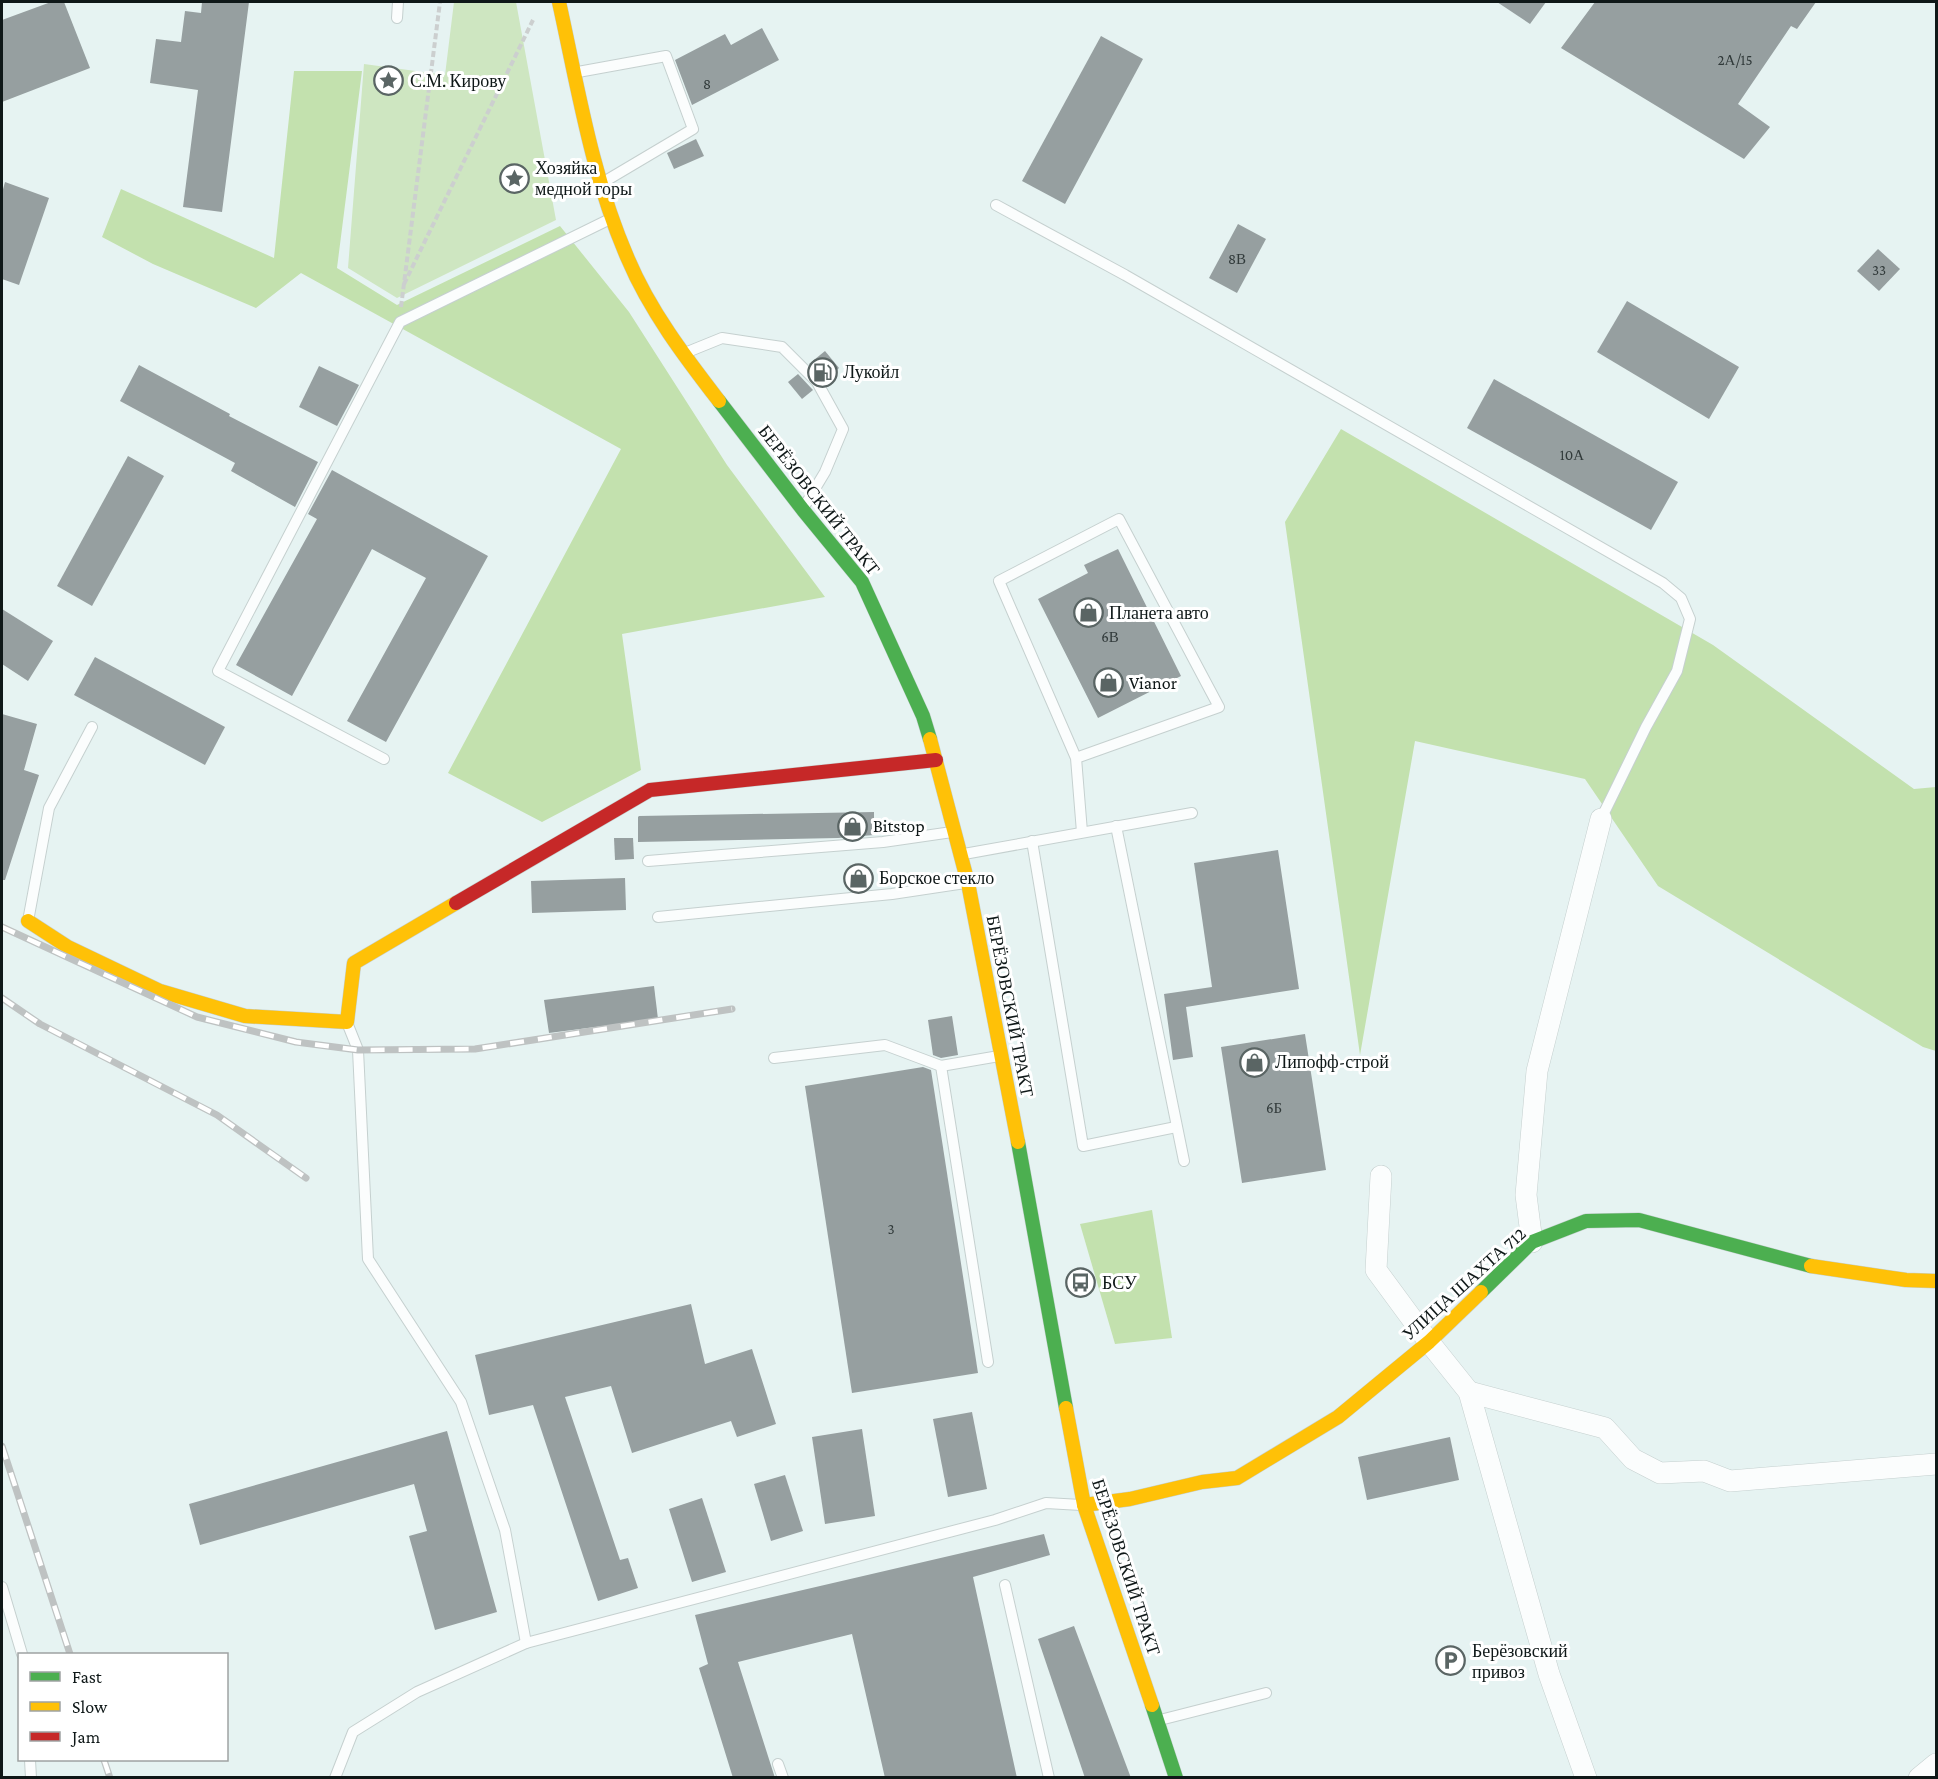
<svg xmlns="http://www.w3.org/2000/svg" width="1938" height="1779" viewBox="0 0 1938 1779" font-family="'Crimson Pro',serif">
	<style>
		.green { fill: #cee6c1 }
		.forest { fill: #c3e1ae }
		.building { fill: #969fa0 }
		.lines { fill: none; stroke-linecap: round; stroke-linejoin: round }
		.lane-casing { stroke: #c5d0cf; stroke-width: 12 }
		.street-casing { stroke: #c5d0cf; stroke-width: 22 }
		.fast-casing { stroke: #c5d0cf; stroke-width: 15 }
		.slow-casing { stroke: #c5d0cf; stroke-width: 15 }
		.jam-casing { stroke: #c5d0cf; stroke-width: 15 }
		.path { stroke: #cccfcf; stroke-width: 4; stroke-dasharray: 6 3; stroke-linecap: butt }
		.lane { stroke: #fbfdfd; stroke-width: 10 }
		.street { stroke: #fbfdfd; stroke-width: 21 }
		.fast { stroke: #4caf50; stroke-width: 14 }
		.slow { stroke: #ffc107; stroke-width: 14 }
		.jam { stroke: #c62828; stroke-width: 14 }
		.rail-casing { stroke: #bec2c2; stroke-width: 7 }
		.rail { stroke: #fff; stroke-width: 4.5; stroke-dasharray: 14; stroke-linecap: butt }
		.labels { text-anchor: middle; stroke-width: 6; stroke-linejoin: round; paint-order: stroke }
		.number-label { font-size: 15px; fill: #313a3a }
		.poi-label { font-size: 18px; fill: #0f1818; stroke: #fff; text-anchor: start }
		.street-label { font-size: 18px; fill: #0f1818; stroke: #fff }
	</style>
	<rect width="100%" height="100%" fill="#e6f3f2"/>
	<!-- green -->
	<polygon class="green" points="454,2 516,2 556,220 397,298 348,268 364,64 445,75"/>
	<!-- forest -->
	<g class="forest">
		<polygon points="294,71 362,71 337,268 397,305 560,226 629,312 727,465 825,597 622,634 641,770 542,822 448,773 621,449 301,273 256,308 153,264 102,237 121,189 274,258"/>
		<polygon points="1341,429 1713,645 1914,789 1936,787 1936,1051 1923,1047 1658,886 1585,779 1415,741 1360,1055 1285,522"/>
		<polygon points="1152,1210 1172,1338 1115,1344 1080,1224"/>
	</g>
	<!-- building -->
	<g class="building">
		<polygon points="51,2 64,2 90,68 2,102 2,20"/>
		<polygon points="202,2 249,2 222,212 183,207 198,90 150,83 156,39 181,42 185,11 201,13"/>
		<polygon points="1497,2 1546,2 1530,24"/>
		<polygon points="1595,2 1816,2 1797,29 1791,26 1738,104 1770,127 1744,159 1561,48"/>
		<polygon points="762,28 779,60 692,105 675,60 725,34 731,45"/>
		<polygon points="1101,36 1143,59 1065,204 1022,181"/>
		<polygon points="696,139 704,156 674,169 667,153"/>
		<polygon points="5,182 49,198 19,285 2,279 2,193"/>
		<polygon points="1238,224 1266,239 1237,293 1209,278"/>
		<polygon points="1878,249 1900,269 1879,291 1857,271"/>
		<polygon points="1627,301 1739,367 1709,419 1597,352"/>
		<polygon points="825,351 839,368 825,380 809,364"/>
		<polygon points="139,365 230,414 229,416 318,462 295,507 231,471 235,463 120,401"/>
		<polygon points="319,366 359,385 337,426 299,407"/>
		<polygon points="798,374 813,390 802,399 788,382"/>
		<polygon points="1494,379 1678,482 1651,530 1467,428"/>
		<polygon points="128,456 164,476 92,606 57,586"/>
		<polygon points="332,470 488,556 386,742 347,721 426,578 372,549 292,696 236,665 317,519 308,514"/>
		<polygon points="1118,549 1181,676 1098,718 1038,599 1088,573 1084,565"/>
		<polygon points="2,609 53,641 28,681 2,664"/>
		<polygon points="95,657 225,727 205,765 74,695"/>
		<polygon points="2,714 37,724 24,770 39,775 5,880 2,880"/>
		<polygon points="874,812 874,835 838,838 638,842 638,817 639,816"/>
		<polygon points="614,838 633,838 634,859 615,860"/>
		<polygon points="1278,850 1299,989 1186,1007 1193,1057 1173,1060 1164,994 1212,987 1194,863"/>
		<polygon points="625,878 626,910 532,913 531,881"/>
		<polygon points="654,986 658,1019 549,1033 544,1000"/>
		<polygon points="952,1016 958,1055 941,1058 933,1055 928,1020"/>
		<polygon points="1305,1034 1326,1170 1242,1183 1221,1047"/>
		<polygon points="923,1067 931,1070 978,1373 852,1393 805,1086"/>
		<polygon points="691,1304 705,1364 752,1349 776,1424 737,1437 731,1421 632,1453 611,1386 565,1397 620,1560 628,1558 638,1588 598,1601 533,1405 489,1415 475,1355"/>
		<polygon points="972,1412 987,1489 948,1497 933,1419"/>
		<polygon points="862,1429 875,1516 825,1524 812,1437"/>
		<polygon points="447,1431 497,1612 435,1630 409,1536 427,1531 414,1484 200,1545 189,1504"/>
		<polygon points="1450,1437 1459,1480 1367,1500 1358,1457"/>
		<polygon points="785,1475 803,1531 771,1541 754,1484"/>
		<polygon points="702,1498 726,1572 692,1582 669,1509"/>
		<polygon points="1044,1534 1050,1555 973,1577 1017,1778 885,1778 852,1634 738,1662 775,1778 733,1778 699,1668 708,1664 695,1615"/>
		<polygon points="1074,1626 1131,1778 1085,1778 1038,1639"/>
	</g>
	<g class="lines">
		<defs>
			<g id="lane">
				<polyline points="397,18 398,2"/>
				<polyline points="578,72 666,56 693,129 602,183"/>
				<polyline points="996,205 1125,275 1663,583 1681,598 1690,619 1677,671 1646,727 1601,819"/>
				<polyline points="685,353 722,338 782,347 817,382 843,429 825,472 804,507"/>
				<polyline points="1076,758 1219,707 1119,519 999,581 1076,758 1082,832"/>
				<polyline points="384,759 218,671 400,322 610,219"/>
				<polyline points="1116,826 1184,1161"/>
				<polyline points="1032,841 1083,1146 1176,1127"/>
				<polyline points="964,854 1192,813"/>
				<polyline points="648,861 883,842 952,832"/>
				<polyline points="658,917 892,894 965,883"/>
				<polyline points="28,921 49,808 92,727"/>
				<polyline points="348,1025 358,1050 368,1259 461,1402 505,1530 526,1643 995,1520 1046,1503 1081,1505"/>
				<polyline points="774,1058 885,1045 941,1066"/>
				<polyline points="988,1362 941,1066 999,1056"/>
				<polyline points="1005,1585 1049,1778"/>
				<polyline points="2,1587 22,1654"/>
				<polyline points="1160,1720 1266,1693"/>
				<polyline points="30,1760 31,1778"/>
				<polyline points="778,1764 783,1778"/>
				<polyline points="335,1778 353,1732 417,1692 526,1643"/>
			</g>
			<g id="street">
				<polyline points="1381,1176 1376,1270 1429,1342 1469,1392 1549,1674 1586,1778"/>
				<polyline points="1532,1242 1526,1195 1537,1071 1601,819"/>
				<polyline points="1469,1392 1605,1428 1633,1459 1660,1473 1704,1471 1730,1481 1936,1464"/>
				<polyline points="1919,1778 1936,1764"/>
			</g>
			<g id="fast">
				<polyline points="719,401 803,510 862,582 923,716 930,739"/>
				<polyline points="1018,1142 1066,1408"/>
				<polyline points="1481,1292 1532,1242 1586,1221 1639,1220 1811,1266"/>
				<polyline points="1152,1705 1176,1778"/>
			</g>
			<g id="slow">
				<path d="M 559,2 C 578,88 592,177 628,259 C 650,311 685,357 719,401"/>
				<polyline points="930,739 968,883 1018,1142"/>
				<polyline points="28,921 68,947 160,991 245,1016 347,1022 354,963 456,903"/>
				<polyline points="1811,1266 1906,1280 1936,1281"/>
				<polyline points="1066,1408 1084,1505 1152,1705"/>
				<polyline points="1084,1505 1130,1499 1202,1482 1237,1478 1338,1417 1429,1342 1481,1292"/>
			</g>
			<polyline id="jam" points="456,903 650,790 936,760"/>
		</defs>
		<!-- lane casing -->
		<use href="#lane" class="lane-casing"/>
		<!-- street casing -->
		<use href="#street" class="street-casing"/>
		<!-- fast casing -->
		<use href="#fast" class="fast-casing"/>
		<!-- slow casing -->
		<use href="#slow" class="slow-casing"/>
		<!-- jam casing -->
		<use href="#jam" class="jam-casing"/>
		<!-- path -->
		<g class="path">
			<polyline points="404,284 533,20"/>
			<polyline points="401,307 440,2"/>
		</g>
		<!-- lane -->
		<use href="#lane" class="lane"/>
		<!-- street -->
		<use href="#street" class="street"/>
		<!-- fast -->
		<use href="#fast" class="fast"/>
		<!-- slow -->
		<use href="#slow" class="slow"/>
		<!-- jam -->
		<use href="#jam" class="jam"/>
		<defs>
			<g id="rail">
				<polyline points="2,927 197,1017 296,1042 358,1050 475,1049 732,1009"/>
				<polyline points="2,998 40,1024 217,1115 306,1178"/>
				<polyline points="2,1446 70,1654"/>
				<polyline points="104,1760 110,1778"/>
			</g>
		</defs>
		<!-- rail casing -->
		<use href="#rail" class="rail-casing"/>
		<!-- rail -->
		<use href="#rail" class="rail"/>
	</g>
	<!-- icons -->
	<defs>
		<symbol id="sight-ring" viewBox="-11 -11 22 22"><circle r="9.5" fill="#fff" stroke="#5a6564" stroke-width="1.5"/><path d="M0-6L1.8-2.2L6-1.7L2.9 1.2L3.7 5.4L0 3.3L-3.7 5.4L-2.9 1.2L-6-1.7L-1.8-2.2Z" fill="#5a6564"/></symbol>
		<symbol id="fuel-ring" viewBox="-11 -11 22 22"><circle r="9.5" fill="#fff" stroke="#5a6564" stroke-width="1.5"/><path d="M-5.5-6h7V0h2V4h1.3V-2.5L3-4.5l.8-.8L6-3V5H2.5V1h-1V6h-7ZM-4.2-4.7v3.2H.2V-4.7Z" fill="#5a6564"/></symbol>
		<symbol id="shop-ring" viewBox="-11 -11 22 22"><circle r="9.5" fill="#fff" stroke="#5a6564" stroke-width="1.5"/><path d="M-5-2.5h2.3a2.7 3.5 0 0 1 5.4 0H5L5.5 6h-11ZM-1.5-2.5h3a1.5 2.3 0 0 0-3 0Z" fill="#5a6564"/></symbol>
		<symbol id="bus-ring" viewBox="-11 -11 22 22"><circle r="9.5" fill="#fff" stroke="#5a6564" stroke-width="1.5"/><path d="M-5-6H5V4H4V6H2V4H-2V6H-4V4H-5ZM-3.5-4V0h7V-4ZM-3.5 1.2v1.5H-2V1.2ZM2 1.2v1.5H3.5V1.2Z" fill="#5a6564"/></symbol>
		<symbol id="parking-ring" viewBox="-11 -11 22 22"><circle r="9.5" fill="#fff" stroke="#5a6564" stroke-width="1.5"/><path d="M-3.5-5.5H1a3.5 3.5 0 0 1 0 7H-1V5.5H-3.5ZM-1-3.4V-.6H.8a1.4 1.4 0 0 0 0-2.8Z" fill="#5a6564"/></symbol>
	</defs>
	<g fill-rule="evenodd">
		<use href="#sight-ring" x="372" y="64" width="33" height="33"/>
		<use href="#sight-ring" x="498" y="162" width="33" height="33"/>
		<use href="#fuel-ring" x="806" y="356" width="33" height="33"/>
		<use href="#shop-ring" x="1072" y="596" width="33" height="33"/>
		<use href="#shop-ring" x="1092" y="666" width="33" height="33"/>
		<use href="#shop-ring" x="836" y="810" width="33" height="33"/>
		<use href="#shop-ring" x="842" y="862" width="33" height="33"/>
		<use href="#shop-ring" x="1238" y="1046" width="33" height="33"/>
		<use href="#bus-ring" x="1064" y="1266" width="33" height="33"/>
		<use href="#parking-ring" x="1434" y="1644" width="33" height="33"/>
	</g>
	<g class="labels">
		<!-- number labels -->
		<g class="number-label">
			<text x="1735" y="65">2А/15</text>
			<text x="707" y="89">8</text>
			<text x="1237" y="264">8В</text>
			<text x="1879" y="275">33</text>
			<text x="1572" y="460">10А</text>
			<text x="1110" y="642">6В</text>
			<text x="1274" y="1113">6Б</text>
			<text x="891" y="1234">3</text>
		</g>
		<!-- poi labels -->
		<g class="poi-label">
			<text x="410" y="87">С.М. Кирову</text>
			<text x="535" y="174">Хозяйка<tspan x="535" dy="21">медной горы</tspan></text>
			<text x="843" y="378">Лукойл</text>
			<text x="1109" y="619">Планета авто</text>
			<text x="1129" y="689">Vianor</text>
			<text x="873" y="832">Bitstop</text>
			<text x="879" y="884">Борское стекло</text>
			<text x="1275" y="1068">Липофф-строй</text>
			<text x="1102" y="1289">БСУ</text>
			<text x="1472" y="1657">Берёзовский<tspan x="1472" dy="21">привоз</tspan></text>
		</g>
		<!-- street labels -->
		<g class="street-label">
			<text transform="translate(819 500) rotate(52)" y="6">БЕРЁЗОВСКИЙ ТРАКТ</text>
			<text transform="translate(1010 1006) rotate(79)" y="6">БЕРЁЗОВСКИЙ ТРАКТ</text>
			<text transform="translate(1464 1284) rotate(-42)" y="6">УЛИЦА ШАХТА 712</text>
			<text transform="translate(1126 1567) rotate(72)" y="6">БЕРЁЗОВСКИЙ ТРАКТ</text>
		</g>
	</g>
	<!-- border -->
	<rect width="1938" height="1779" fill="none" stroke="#0f1818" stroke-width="6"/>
	<!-- legend -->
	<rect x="18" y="1653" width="210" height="108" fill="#ffffff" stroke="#9fa3a3" stroke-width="1.5"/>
	<rect x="30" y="1672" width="30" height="9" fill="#4caf50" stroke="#9fa3a3" stroke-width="1.5"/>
	<text x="72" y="1683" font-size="18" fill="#0f1818">Fast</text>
	<rect x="30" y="1702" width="30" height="9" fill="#ffc107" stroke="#9fa3a3" stroke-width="1.5"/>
	<text x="72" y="1713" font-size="18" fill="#0f1818">Slow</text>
	<rect x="30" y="1732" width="30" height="9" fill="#c62828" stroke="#9fa3a3" stroke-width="1.5"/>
	<text x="72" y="1743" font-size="18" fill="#0f1818">Jam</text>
</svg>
